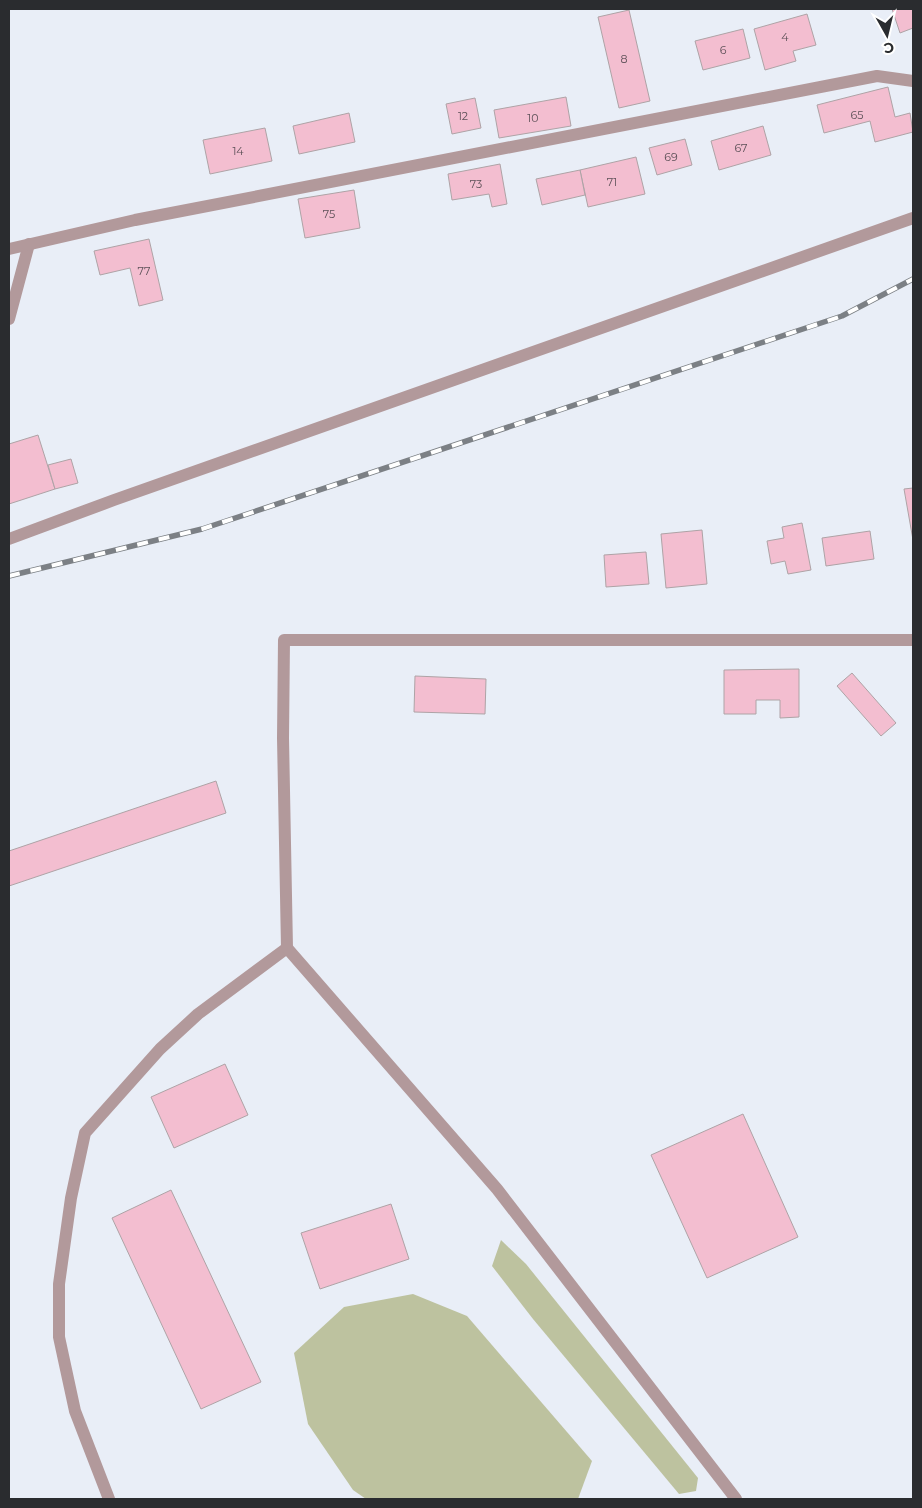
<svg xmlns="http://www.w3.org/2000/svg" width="922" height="1508" viewBox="0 0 922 1508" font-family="Montserrat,sans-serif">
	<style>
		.green { fill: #bdc29f }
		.building { fill: #f3bed0; stroke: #aea3a6 }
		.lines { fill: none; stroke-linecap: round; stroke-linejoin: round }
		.lane { stroke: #b2999b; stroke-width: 12 }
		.street { stroke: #b2999b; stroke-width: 12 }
		.rail-casing { stroke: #7c8085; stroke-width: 5.5 }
		.rail { stroke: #fff; stroke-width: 4; stroke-dasharray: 11; stroke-linecap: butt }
		.labels { text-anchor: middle; stroke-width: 4.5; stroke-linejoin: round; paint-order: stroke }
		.number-label { font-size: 11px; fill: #5c5057 }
	</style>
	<rect width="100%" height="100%" fill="#e9eef7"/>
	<!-- green -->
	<g class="green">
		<polygon points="501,1240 526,1264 698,1478 696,1491 679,1494 533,1319 492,1266"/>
		<polygon points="413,1294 467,1316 592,1461 578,1499 366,1499 353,1490 308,1424 294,1353 344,1307"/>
	</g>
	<!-- building -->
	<g class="building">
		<polygon points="892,9 913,9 913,28 900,33"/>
		<polygon points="629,10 650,101 619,108 598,17"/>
		<polygon points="807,14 816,45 793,51 796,61 765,70 754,29"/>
		<polygon points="743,29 750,58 703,70 695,41"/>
		<polygon points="888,87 895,117 910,113 913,132 875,142 870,121 824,133 817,105"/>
		<polygon points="566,97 571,126 499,138 494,110"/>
		<polygon points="475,98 481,128 452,134 446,104"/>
		<polygon points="349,113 355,142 299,154 293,126"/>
		<polygon points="763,126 771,155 719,170 711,141"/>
		<polygon points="265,128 272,161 210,174 203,140"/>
		<polygon points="685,139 692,165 657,175 649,148"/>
		<polygon points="636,157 645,194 588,207 580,170"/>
		<polygon points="500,164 507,204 492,207 489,194 452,200 448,174"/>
		<polygon points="580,170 585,195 542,205 536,179"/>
		<polygon points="354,190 360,228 305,238 298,199"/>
		<polygon points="149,239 163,300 139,306 130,268 100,275 94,251"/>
		<polygon points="38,435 55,489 9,504 9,444"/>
		<polygon points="71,459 78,483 55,489 48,465"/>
		<polygon points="913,488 913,540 904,489"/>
		<polygon points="802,523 811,570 788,574 785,561 771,564 767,541 784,538 782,527"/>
		<polygon points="702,530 707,584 666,588 661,534"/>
		<polygon points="870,531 874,559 826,566 822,538"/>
		<polygon points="646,552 649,584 606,587 604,555"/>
		<polygon points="799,669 799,717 780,718 780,700 756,700 756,714 724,714 724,670"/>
		<polygon points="852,673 896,723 881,736 837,686"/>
		<polygon points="415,676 486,679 485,714 414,712"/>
		<polygon points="216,781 226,813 9,886 9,851"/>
		<polygon points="225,1064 248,1115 174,1148 151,1097"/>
		<polygon points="743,1114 798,1237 707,1278 651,1155"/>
		<polygon points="171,1190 261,1382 201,1409 112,1218"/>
		<polygon points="391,1204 409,1259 320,1289 301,1233"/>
	</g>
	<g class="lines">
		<!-- lane -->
		<g class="lane">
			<polyline points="9,319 29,244"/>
			<polyline points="9,539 114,500 913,218"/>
			<polyline points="109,1499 75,1411 59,1337 59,1284 71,1198 85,1133 160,1049 198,1014 287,948"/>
		</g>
		<!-- street -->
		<g class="street">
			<polyline points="9,249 135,220 877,76 913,81"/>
			<polyline points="736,1499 497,1189 287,948 283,738 284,640 913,640"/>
		</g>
		<defs>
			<polyline id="rail" points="9,576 202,529 842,316 913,279"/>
		</defs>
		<!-- rail casing -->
		<use href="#rail" class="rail-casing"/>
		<!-- rail -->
		<use href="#rail" class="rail"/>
	</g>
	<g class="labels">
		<!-- number labels -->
		<g class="number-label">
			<text x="785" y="41">4</text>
			<text x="723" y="54">6</text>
			<text x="624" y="63">8</text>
			<text x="857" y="119">65</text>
			<text x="463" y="120">12</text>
			<text x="533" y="122">10</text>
			<text x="741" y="152">67</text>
			<text x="238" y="155">14</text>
			<text x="671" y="161">69</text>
			<text x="612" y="186">71</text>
			<text x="476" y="188">73</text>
			<text x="329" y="218">75</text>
			<text x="144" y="275">77</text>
		</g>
	</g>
	<!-- border -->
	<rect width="922" height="1508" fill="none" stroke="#2a2c2f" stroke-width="20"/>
	<!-- north arrow -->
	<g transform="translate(887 35) rotate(172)" stroke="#ffffff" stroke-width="4" paint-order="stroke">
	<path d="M0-4L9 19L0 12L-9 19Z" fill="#2a2c2f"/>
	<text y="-8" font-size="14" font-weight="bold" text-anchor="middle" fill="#2a2c2f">С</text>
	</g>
</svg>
